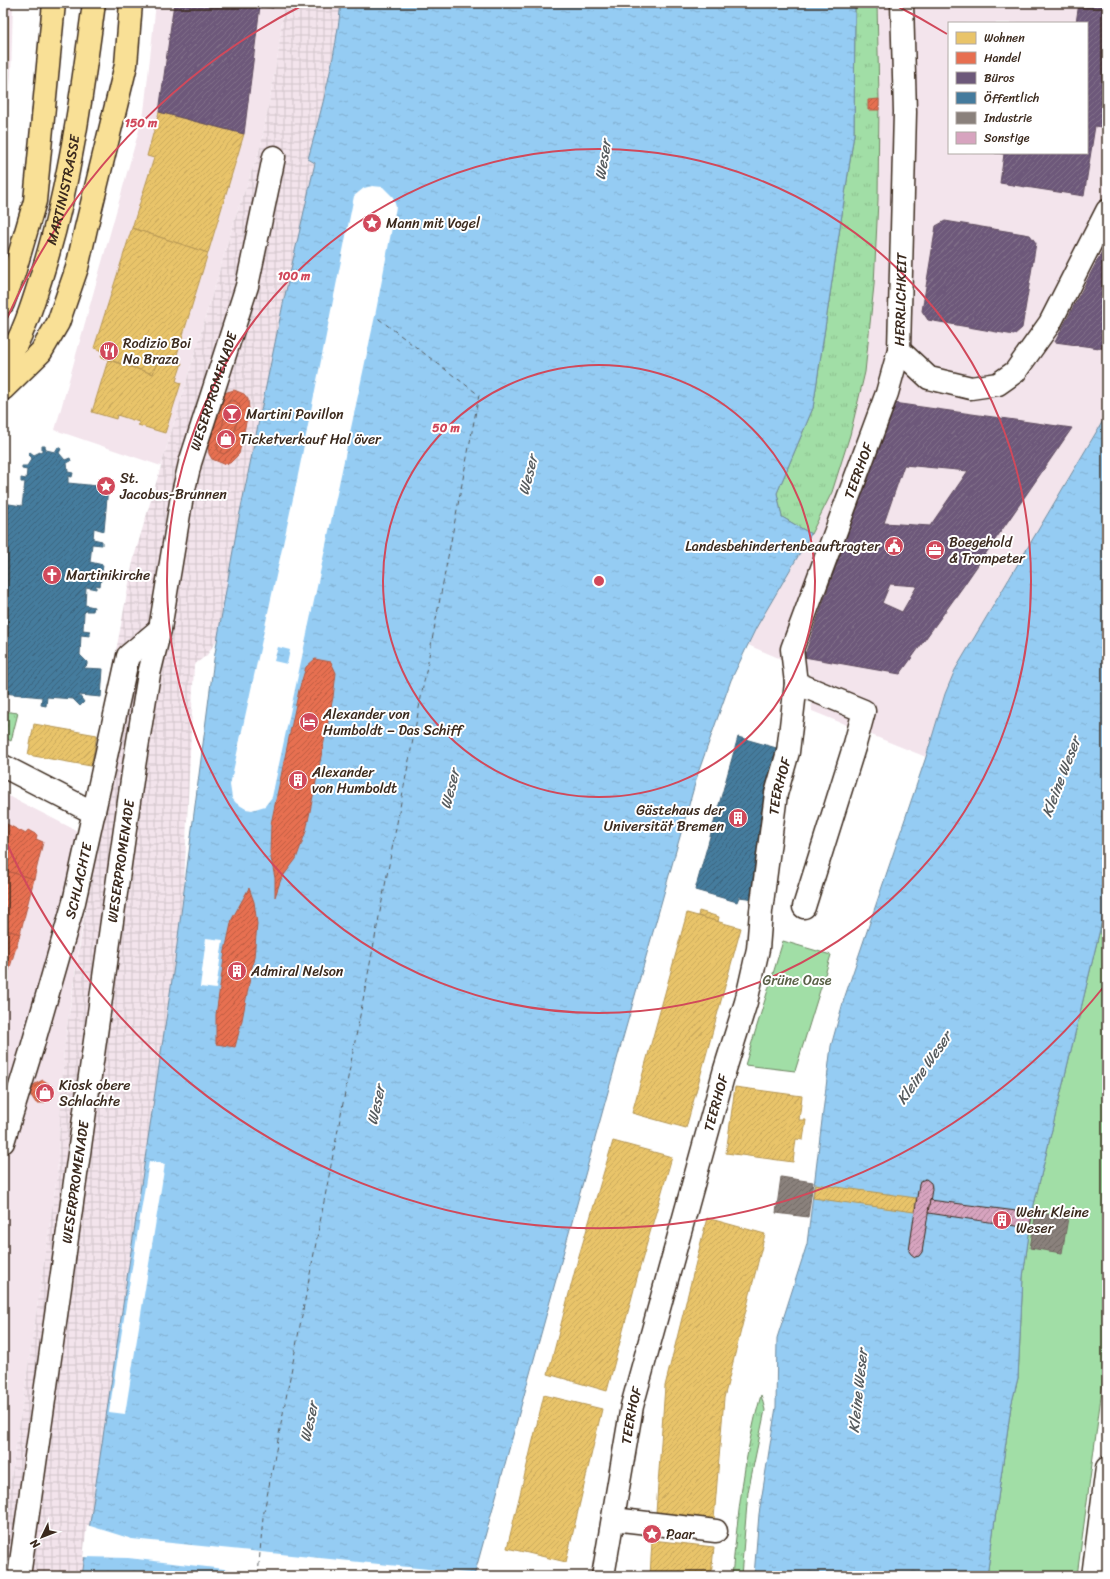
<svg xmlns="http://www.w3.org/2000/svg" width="1110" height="1579" viewBox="0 0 1110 1579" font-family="Sriracha,sans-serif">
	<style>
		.built { fill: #f3e4ec; fill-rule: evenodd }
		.industrial { fill: url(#industrial-grid) }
		.grass { fill: url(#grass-tufts); stroke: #6e8462 }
		.park { fill: #a1dea6; stroke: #6e8462 }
		.water { fill: url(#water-ripples); stroke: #718b9e; fill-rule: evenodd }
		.pier { fill: #fff; fill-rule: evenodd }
		.homes { fill: url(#homes-hatch); stroke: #b59653 }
		.shops { fill: url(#shops-hatch); stroke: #b35a42; fill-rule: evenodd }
		.offices { fill: url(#offices-hatch); stroke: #5e4b5e; fill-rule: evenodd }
		.public { fill: url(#public-hatch); stroke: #426377 }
		.industry { fill: url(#industry-hatch); stroke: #726760 }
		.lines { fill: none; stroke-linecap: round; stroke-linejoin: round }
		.ferry { stroke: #565b5e; stroke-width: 1; stroke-dasharray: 5 4; stroke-linecap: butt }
		.building { fill: url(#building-hatch); stroke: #3b2a1e }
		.minor-casing { stroke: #3b2a1e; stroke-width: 25 }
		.major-casing { stroke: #3b2a1e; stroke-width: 25 }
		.minor { stroke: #fff; stroke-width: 22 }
		.major { stroke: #f9e096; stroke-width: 22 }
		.ring { fill: none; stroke: #d1495b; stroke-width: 2 }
		.labels { text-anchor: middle; stroke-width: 4; stroke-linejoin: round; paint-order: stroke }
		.street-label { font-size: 14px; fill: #3b2a1e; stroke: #fff }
		.poi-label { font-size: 14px; fill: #3b2a1e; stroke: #fff; text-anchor: start }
		.park-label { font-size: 14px; fill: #5a6047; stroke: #fff }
		.water-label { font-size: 15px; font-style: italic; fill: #565b5e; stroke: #fff }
		.centre { fill: #d1495b; stroke: #fff; stroke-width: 2 }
		.ring-label { font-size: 12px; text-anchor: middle; font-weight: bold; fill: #d1495b; stroke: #fff; stroke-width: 4; stroke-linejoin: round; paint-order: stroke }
	</style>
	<defs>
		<pattern id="industrial-grid" width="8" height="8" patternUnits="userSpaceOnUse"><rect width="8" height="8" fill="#f3e4ec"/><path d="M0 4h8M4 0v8" fill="none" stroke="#d1c4ca"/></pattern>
		<pattern id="grass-tufts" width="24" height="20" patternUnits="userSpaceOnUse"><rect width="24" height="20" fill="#a1dea6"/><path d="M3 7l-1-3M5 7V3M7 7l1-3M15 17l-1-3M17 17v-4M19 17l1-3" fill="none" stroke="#8cbf8e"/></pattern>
		<pattern id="water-ripples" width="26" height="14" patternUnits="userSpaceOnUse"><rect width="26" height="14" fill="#95ccf3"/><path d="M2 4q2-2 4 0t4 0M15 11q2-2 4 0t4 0" fill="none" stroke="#81afd0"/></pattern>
		<pattern id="homes-hatch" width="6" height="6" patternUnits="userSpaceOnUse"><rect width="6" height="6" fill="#e9c46a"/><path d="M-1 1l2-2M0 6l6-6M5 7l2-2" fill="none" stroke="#c9a95b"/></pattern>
		<pattern id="shops-hatch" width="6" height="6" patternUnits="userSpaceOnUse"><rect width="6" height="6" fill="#e76f51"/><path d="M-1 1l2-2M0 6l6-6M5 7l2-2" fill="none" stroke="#bc5b43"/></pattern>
		<pattern id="offices-hatch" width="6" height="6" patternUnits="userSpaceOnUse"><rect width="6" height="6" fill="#6d597a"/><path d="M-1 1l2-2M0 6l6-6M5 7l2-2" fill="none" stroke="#83728a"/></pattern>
		<pattern id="public-hatch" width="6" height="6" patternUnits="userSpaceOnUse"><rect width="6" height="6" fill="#457b9d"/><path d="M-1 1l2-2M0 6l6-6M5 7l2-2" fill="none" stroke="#3b657f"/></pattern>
		<pattern id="industry-hatch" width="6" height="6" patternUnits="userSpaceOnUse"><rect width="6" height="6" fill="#8a817c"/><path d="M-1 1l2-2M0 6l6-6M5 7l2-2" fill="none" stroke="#726a65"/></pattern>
		<pattern id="building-hatch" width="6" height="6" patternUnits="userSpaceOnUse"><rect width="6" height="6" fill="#d7a4bf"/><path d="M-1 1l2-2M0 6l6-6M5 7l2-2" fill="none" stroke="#b0869b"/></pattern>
	</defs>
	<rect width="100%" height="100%" fill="#fff"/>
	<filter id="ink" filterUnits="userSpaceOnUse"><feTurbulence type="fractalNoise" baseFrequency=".025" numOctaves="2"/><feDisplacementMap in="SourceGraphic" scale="8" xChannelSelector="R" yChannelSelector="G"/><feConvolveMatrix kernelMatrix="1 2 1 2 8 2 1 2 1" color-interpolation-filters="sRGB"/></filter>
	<g filter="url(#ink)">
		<!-- built -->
		<g class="built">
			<polygon points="3,3 13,3 11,75 3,163"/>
			<polygon points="156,3 284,3 278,55 261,145 235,218 161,466 55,430 144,112"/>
			<path d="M 877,3 L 1107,3 L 1107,414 L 955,670 L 945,694 L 926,757 L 812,711 L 809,671 L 748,645 L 756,628 L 811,534 L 832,492 L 878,200 L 879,99 ZM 949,23 L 1087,23 L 1087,153 L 949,153 Z"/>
			<polygon points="3,793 95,840 64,1047 57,1176 7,1505 3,1545"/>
		</g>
		<!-- industrial -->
		<polygon class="industrial" points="284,3 341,3 338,30 325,97 308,159 315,163 283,304 238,522 218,638 207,655 194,665 184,887 175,960 132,1252 82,1576 3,1576 3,1545 7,1505 57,1176 64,1047 96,841 111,786 89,780 93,771 134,557 235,218 261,145 278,55"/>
		<!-- grass -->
		<g class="grass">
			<polygon points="855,3 877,3 879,99 878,200 874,285 865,372 850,435 832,492 811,534 782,517 777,493 813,408 854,134"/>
			<polygon points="3,711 18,713 11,741 3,737"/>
			<path d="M 761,1395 L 765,1410 L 748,1492 L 741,1576 L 732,1576 C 738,1515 744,1454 761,1395 Z"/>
		</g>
		<!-- park -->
		<g class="park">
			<polygon points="1107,900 1107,1352 1077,1576 987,1576 1011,1406 1018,1378 1023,1277 1032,1213"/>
			<polygon points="783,941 831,955 795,1071 745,1065"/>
		</g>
		<!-- water -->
		<g class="water">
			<path d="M 341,3 L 855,3 L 854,134 L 813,408 L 777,493 L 782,517 L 811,534 L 756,628 L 731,680 L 698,773 L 619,1052 L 474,1576 L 82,1576 L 175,960 L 214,659 L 238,522 L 283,304 L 315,163 L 308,159 C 322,108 336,56 341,3 Z"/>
			<path d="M 1107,414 L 1107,900 L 1032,1213 L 1023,1277 L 1018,1378 L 1011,1406 L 987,1576 L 754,1576 L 759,1514 L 776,1407 L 777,1338 L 807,1244 L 831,1046 L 844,999 L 926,757 L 945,694 L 955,670 ZM 926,1179 L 929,1181 L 932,1185 L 922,1252 L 919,1256 L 915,1257 L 911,1254 L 909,1251 L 919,1184 L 920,1181 Z"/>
		</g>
		<!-- pier -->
		<g class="pier">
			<path d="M 372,186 L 383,187 L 393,197 L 396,207 L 375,316 L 272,797 L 265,806 L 252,810 L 246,809 L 236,803 L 232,798 L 230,785 L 296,485 L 354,196 L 364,188 ZM 278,647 L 290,650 L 287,664 L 274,661 Z"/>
			<polygon points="206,938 223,940 216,989 200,987"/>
			<polygon points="149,1161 165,1164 125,1414 109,1412"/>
			<polygon points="87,1525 132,1539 477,1574 476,1576 286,1576 128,1558 83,1557"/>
		</g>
		<!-- homes -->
		<g class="homes">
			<rect x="3" y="17" width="5" height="57"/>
			<polygon points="159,112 244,134 208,253 132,228 154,158 147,156"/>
			<polygon points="132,228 208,253 175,361 159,356 153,374 101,357 103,351 94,348"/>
			<polygon points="159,356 182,363 176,381 181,383 165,433 138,425 139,422 117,415 116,419 92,412 108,360 153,374"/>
			<polygon points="34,724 97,735 91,766 28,755"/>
			<polygon points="699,911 719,917 718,922 698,916"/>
			<polygon points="687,913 741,928 686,1128 632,1113"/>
			<polygon points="735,1087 802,1096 799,1120 806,1120 803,1140 796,1139 793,1162 726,1153"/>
			<polygon points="613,1141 672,1157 638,1274 607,1391 548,1374 578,1259"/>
			<polygon points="815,1184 916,1198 914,1212 813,1198"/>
			<polygon points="707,1218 765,1234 724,1398 714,1519 656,1513 665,1386"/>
			<polygon points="544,1395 602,1409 566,1562 507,1548"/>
			<polygon points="652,1540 714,1547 711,1576 650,1576"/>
		</g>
		<!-- shops -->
		<g class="shops">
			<polygon points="879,99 879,110 868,110 868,100"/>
			<path d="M 234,390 L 244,394 L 248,399 L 249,409 L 239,454 L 230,463 L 224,464 L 212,459 L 209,454 L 208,447 L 218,402 L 224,393 ZM 231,400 L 237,402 L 240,408 L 230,450 L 224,454 L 219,452 L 217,447 L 228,403 Z"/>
			<polygon points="234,400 239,404 240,408 230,450 224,454 219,452 217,447 228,403"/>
			<polygon points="315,659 331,662 336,673 333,697 306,831 296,859 281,879 275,897 275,878 270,853 271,824 299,690 306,667"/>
			<polygon points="3,822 26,834 28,830 37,835 36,839 43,842 34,879 3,870"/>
			<polygon points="3,870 34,879 20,934 3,929"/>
			<polygon points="249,888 254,902 257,924 254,957 242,1020 235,1047 216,1044 216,1015 225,951 232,919"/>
			<polygon points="3,929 20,934 3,990"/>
			<polygon points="43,1080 49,1084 51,1090 50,1095 44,1103 36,1103 30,1094 31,1090 35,1084"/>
		</g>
		<!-- offices -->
		<g class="offices">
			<polygon points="174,3 273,3 273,8 260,6 244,134 159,112"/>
			<polygon points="1079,3 1107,3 1107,128 1095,126 1084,196 1000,183 1004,154 995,153 1041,153 1053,155 1054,153 1087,153 1087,23 1073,23 1076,23"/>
			<polygon points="945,221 1030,235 1036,243 1022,328 1014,335 928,320 922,311 936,226"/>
			<polygon points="1107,242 1107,349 1055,342"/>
			<path d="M 893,403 L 1072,428 L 962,588 L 900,674 L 804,657 ZM 904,465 L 968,471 L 930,526 L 884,523 ZM 890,584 L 917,586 L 902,612 L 882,603 Z"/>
		</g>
		<!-- public -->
		<g class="public">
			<polygon points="42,446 45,446 46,450 55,452 58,447 61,449 59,453 65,460 70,458 71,461 67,463 68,472 73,473 72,477 68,476 68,483 108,487 104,531 94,528 93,539 102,541 102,545 92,544 90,562 103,565 100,586 96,585 96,589 86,587 85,605 94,607 93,611 85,611 86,611 84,613 83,630 90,631 90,636 81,635 80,655 87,662 87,665 84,668 103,669 101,697 79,695 84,702 80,706 73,699 47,697 46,706 41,705 42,697 3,693 3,503 22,506 25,482 21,482 21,478 26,479 27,470 22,469 22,466 27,466 32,458 28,454 30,452 34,455 42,451"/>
			<polygon points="738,737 780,749 762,815 755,899 739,897 737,902 695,890"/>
		</g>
		<!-- industry -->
		<g class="industry">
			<polygon points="781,1177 813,1182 808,1217 776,1213"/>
			<polygon points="1036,1212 1068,1218 1062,1253 1030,1248"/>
		</g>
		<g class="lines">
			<!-- ferry -->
			<polyline class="ferry" points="258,1576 263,1517 369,969 479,395 375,316"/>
		</g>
		<!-- building -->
		<g class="building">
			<polygon points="926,1179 931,1183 932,1189 922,1252 919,1256 915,1257 911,1254 909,1251 919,1184 920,1181"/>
			<polygon points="930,1200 1032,1213 1030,1228 928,1213"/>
		</g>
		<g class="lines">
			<defs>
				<g id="minor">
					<polyline points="899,350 929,378 971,388 998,384 1015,372 1050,323 1107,211"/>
					<polyline points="3,766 94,813"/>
					<path id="s1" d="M 804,907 L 855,744 L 864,711 L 796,683 L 792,649 L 887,393 L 899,350 L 905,112 L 902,3"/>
					<path id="s2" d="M 3,1142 L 32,1048 L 74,902 L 128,656 L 160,629"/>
					<polyline points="613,1519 716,1531"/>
					<path id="s3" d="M 19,1576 L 134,766 L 149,674 L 160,629 L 181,502 L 190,463 L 247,286 L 274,157"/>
					<path id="s4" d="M 603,1576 L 632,1406 L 725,1069 L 746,1002 L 758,949 L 761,911 L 776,794 L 788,752 L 796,683"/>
					<polyline points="1093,1576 1107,1468"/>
				</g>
				<g id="major">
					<polyline points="3,303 14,273 35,201 54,3"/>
					<path id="s5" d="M 3,368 C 22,339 33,304 43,271 C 70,184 82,93 94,3"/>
					<polyline points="3,389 41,352 58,323 77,268 86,228 126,65 131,3"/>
				</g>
			</defs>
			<!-- minor casing -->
			<use href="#minor" class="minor-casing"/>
			<!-- major casing -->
			<use href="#major" class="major-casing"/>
			<!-- minor -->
			<use href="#minor" class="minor"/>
			<!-- major -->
			<use href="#major" class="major"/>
		</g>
	</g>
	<!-- distance rings -->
	<g class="ring">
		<circle cx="599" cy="581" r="216"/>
		<circle cx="599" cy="581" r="432"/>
		<path d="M1106 984A648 648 0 0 1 5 839M5 323A648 648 0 0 1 305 4M893 4A648 648 0 0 1 947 34"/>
	</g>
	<!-- icons -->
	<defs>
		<symbol id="sight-disc" viewBox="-11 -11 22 22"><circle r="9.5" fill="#d1495b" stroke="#fff"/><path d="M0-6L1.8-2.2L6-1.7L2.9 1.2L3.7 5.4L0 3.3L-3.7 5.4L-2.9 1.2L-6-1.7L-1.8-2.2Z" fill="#fff"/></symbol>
		<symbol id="restaurant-disc" viewBox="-11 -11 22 22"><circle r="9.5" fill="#d1495b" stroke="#fff"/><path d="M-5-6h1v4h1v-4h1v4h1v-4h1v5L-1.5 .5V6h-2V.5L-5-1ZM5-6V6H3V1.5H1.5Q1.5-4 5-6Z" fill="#fff"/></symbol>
		<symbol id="bar-disc" viewBox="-11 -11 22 22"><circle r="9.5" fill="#d1495b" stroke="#fff"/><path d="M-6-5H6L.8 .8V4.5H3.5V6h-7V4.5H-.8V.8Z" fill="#fff"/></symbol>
		<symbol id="shop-disc" viewBox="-11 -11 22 22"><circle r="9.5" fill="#d1495b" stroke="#fff"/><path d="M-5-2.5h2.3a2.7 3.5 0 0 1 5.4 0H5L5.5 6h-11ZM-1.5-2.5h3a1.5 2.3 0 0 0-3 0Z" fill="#fff"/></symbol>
		<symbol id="civic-disc" viewBox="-11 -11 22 22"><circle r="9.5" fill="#d1495b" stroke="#fff"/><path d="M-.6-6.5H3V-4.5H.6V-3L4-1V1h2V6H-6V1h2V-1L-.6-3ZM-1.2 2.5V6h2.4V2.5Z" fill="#fff"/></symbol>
		<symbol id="office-disc" viewBox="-11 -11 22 22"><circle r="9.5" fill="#d1495b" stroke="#fff"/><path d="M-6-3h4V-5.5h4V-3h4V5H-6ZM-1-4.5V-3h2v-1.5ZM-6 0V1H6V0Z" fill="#fff"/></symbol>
		<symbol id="church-disc" viewBox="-11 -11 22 22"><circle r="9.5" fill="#d1495b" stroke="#fff"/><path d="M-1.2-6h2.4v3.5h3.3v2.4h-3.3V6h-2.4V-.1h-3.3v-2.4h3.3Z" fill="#fff"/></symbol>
		<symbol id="hotel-disc" viewBox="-11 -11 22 22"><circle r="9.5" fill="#d1495b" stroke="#fff"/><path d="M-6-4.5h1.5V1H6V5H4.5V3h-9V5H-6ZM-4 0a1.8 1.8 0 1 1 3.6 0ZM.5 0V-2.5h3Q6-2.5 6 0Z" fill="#fff"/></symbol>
		<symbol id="building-disc" viewBox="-11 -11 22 22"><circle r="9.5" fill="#d1495b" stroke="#fff"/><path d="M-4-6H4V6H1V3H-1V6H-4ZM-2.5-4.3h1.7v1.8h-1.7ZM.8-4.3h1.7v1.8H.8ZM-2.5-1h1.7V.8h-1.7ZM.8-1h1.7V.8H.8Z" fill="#fff"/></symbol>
	</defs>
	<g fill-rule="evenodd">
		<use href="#sight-disc" x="361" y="212" width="22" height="22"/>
		<use href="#restaurant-disc" x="98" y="340" width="22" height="22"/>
		<use href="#bar-disc" x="221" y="403" width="22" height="22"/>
		<use href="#shop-disc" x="215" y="428" width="22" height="22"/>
		<use href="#sight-disc" x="95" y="475" width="22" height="22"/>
		<use href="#civic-disc" x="883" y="535" width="22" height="22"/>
		<use href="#office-disc" x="924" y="539" width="22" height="22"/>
		<use href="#church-disc" x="41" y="564" width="22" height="22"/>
		<use href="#hotel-disc" x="298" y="711" width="22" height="22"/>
		<use href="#building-disc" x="287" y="769" width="22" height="22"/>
		<use href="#building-disc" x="727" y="807" width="22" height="22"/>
		<use href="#building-disc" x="226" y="960" width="22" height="22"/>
		<use href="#shop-disc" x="34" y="1082" width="22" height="22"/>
		<use href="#building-disc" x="991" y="1209" width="22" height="22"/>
		<use href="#sight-disc" x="641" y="1523" width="22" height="22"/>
	</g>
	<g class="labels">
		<!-- street labels -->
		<g class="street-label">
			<text dy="5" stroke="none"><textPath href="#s5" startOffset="189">MARTINISTRASSE</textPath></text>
			<text dy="5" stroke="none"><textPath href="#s1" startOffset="681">HERRLICHKEIT</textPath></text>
			<text dy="5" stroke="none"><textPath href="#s3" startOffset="1202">WESERPROMENADE</textPath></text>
			<text dy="5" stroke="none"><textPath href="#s1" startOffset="503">TEERHOF</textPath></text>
			<text dy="5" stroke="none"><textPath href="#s4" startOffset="811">TEERHOF</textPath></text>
			<text dy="5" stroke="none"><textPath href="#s3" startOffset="722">WESERPROMENADE</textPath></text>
			<text dy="5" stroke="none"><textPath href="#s2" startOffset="272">SCHLACHTE</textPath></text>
			<text dy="5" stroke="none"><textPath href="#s4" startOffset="487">TEERHOF</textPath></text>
			<text dy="5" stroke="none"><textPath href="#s3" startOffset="398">WESERPROMENADE</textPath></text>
			<text dy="5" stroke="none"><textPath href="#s4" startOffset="163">TEERHOF</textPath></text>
		</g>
		<!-- poi labels -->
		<g class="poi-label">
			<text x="386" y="228">Mann mit Vogel</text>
			<text x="123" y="348">Rodizio Boi<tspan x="123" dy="16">Na Braza</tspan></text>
			<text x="246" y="419">Martini Pavillon</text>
			<text x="240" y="444">Ticketverkauf Hal över</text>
			<text x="120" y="483">St.<tspan x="120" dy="16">Jacobus-Brunnen</tspan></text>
			<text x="949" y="547">Boegehold<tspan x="949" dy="16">&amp; Trompeter</tspan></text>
			<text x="880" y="551" text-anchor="end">Landesbehindertenbeauftragter</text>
			<text x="66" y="580">Martinikirche</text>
			<text x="323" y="719">Alexander von<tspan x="323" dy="16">Humboldt – Das Schiff</tspan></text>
			<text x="312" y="777">Alexander<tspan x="312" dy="16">von Humboldt</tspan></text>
			<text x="724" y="815" text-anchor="end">Gästehaus der<tspan x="724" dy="16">Universität Bremen</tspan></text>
			<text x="251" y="976">Admiral Nelson</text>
			<text x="59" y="1090">Kiosk obere<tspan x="59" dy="16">Schlachte</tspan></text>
			<text x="1016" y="1217">Wehr Kleine<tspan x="1016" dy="16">Weser</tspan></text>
			<text x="666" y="1539">Paar</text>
		</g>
		<!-- park labels -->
		<g class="park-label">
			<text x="797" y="985">Grüne Oase</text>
		</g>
		<!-- water labels -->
		<g class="water-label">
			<text transform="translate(603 160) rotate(-81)" y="5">Weser</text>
			<text transform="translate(528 475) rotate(-76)" y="5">Weser</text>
			<text transform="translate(1061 777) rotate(-69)" y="5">Kleine Weser</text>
			<text transform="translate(450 789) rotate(-76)" y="5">Weser</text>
			<text transform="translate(924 1068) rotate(-55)" y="5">Kleine Weser</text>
			<text transform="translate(376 1105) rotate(-78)" y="5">Weser</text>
			<text transform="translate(858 1391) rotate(-84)" y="5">Kleine Weser</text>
			<text transform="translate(309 1422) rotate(-78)" y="5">Weser</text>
		</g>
	</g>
	<circle cx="599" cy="581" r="6" class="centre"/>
	<g class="ring-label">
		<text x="141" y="127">150 m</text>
		<text x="294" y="280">100 m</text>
		<text x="446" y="432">50 m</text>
	</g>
	<!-- margin -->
	<rect width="1110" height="1579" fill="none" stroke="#fff" stroke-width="16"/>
	<rect x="8" y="8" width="1094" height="1563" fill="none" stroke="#3b2a1e" stroke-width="1.5" filter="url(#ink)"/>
	<!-- legend -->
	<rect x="948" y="22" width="140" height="132" fill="#ffffff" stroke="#b1aaa5"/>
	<rect x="956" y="32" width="20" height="12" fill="#e9c46a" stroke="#b1aaa5"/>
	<text x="984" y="42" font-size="12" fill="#3b2a1e">Wohnen</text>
	<rect x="956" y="52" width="20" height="12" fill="#e76f51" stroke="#b1aaa5"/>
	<text x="984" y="62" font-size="12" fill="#3b2a1e">Handel</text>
	<rect x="956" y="72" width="20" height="12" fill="#6d597a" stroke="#b1aaa5"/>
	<text x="984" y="82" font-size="12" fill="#3b2a1e">Büros</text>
	<rect x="956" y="92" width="20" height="12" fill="#457b9d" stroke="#b1aaa5"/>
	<text x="984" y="102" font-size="12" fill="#3b2a1e">Öffentlich</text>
	<rect x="956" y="112" width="20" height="12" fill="#8a817c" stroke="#b1aaa5"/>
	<text x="984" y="122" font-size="12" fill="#3b2a1e">Industrie</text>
	<rect x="956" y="132" width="20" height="12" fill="#d7a4bf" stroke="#b1aaa5"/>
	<text x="984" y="142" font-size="12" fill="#3b2a1e">Sonstige</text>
	<!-- north arrow -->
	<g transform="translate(42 1537) rotate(227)" stroke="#ffffff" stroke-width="3" paint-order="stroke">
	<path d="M0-3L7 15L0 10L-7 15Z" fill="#3b2a1e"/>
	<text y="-6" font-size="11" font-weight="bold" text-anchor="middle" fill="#3b2a1e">N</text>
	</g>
</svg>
